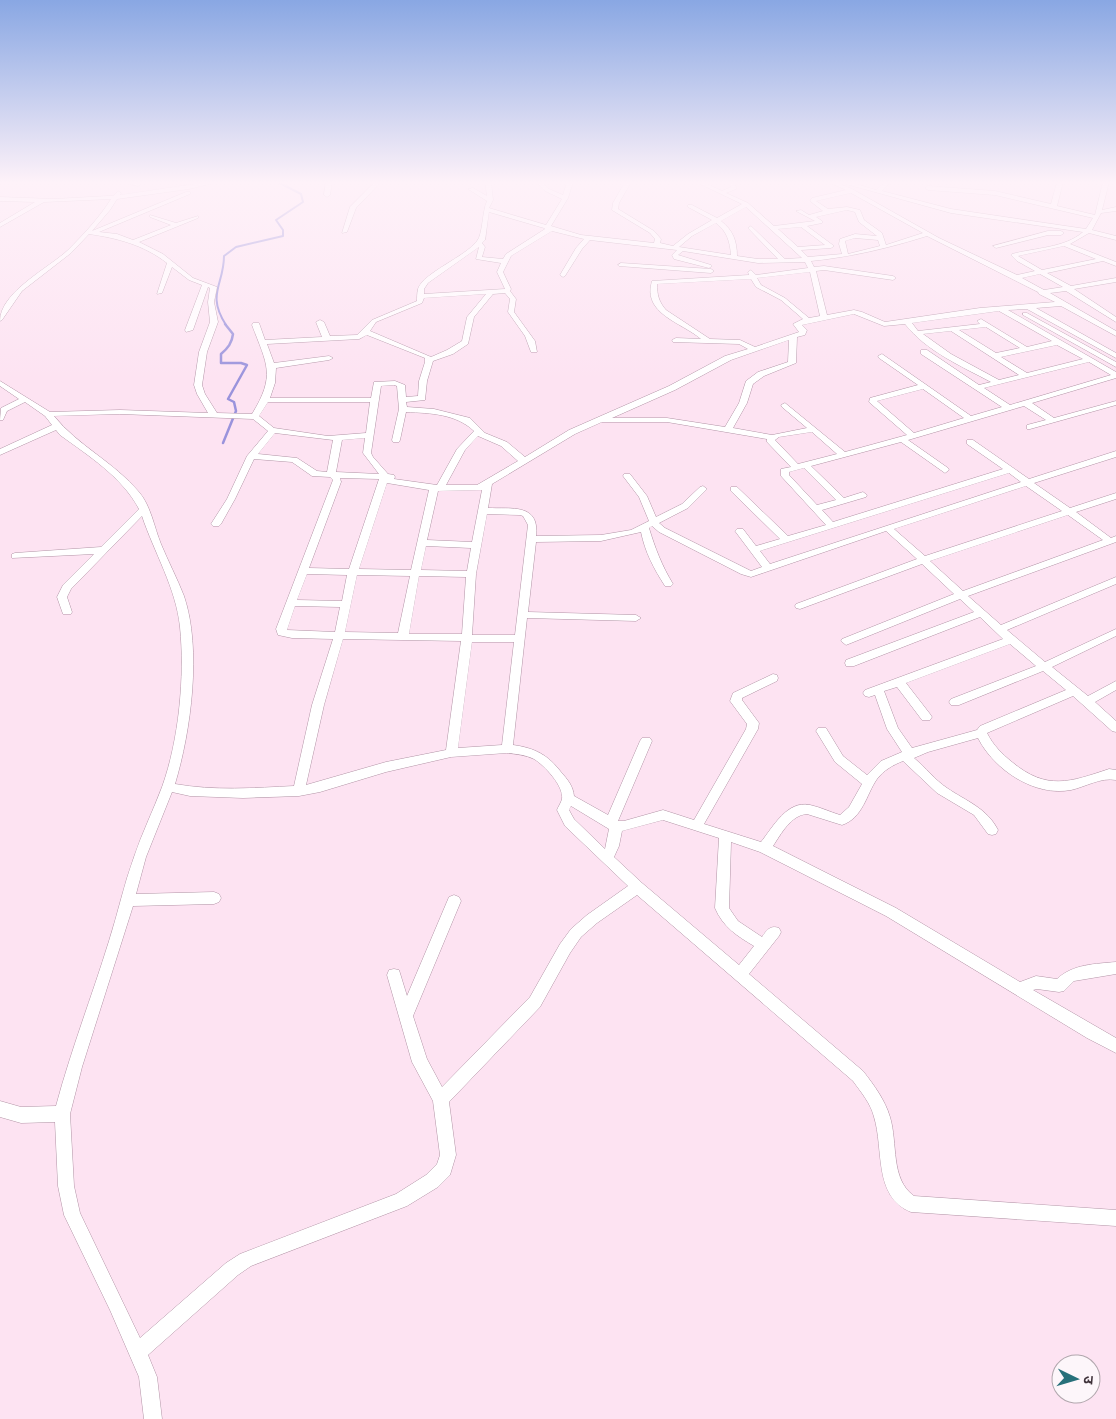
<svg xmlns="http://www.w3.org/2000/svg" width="1116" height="1419" viewBox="0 0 1116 1419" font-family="Ubuntu,'Noto Sans Devanagari',sans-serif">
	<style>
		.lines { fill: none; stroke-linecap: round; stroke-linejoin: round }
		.stream-far1 { stroke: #9a93dc; stroke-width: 2 }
		.stream { stroke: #9a93dc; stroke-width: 2.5 }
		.minor-casing { stroke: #b294a6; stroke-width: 1 }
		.minor { fill: #fff; fill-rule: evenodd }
	</style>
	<rect width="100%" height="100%" fill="#fde3f2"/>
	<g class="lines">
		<!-- stream-far1 -->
		<path class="stream-far1" d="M 226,325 C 206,294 224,285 224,256 L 236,247 L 283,236 L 283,230 L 276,220 L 303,202 L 301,194 L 278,182"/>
		<!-- stream -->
		<path class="stream" d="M 223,443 L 236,411 L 234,402 L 228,399 L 247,365 L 241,363 L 221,363 L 221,354 C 228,348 232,343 233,334 L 225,324"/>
		<defs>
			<g id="minor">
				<polygon points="121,182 133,182 141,184 138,186"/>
				<path d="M 208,182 L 218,182 L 189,189 L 117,199 L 110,210 L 92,231 L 186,192 L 190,192 L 190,194 L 99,232 L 117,234 L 133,240 L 171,225 L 150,217 L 150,215 L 176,223 L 198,216 L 198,218 L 139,242 L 163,254 L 193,278 L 217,287 L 214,302 L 218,322 L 207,352 L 202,385 L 205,394 L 217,413 L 252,414 C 276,375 267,365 252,325 L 253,323 L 259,323 L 265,340 L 322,337 L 316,322 L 320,320 L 324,322 L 330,336 L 357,335 L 372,320 L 417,301 C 417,298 417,293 418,289 C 423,273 465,257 477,241 C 483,234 482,212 487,201 L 468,189 L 473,188 L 487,196 L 485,182 L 491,182 L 493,200 L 489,208 L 546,225 L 562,199 L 545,191 L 536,182 L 542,182 L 549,189 L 563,195 L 567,182 L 573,182 L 568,198 L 551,226 L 581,235 L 654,243 L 655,239 L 650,233 L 612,210 L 613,203 L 625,182 L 631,182 L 619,203 L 618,209 L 654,231 L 661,239 L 660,243 L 673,246 L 688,234 L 712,220 L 688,207 L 688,205 L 692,205 L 717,218 L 742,204 L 696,182 L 703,182 L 722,191 L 731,187 L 729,182 L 735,182 L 736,189 L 726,193 L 748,203 L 774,226 L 815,221 L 796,211 L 801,210 L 809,215 L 823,211 L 810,201 L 812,198 L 846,190 L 828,182 L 835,182 L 852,189 L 939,238 L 1017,275 L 1035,271 L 1017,261 L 1011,255 L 1012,254 C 1034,248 1065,248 1083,232 L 951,213 L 846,184 L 849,182 L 876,190 L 885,182 L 891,182 L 882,191 L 951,209 L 1086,229 L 1093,218 L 995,195 L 928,190 L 925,188 L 928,186 L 995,191 L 1051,204 L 1057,182 L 1063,182 L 1057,206 L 1095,215 L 1103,182 L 1109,182 L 1102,210 L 1116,207 L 1116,211 L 1101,213 L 1092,230 L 1116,236 L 1116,240 L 1089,233 L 1070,244 L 1116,262 L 1116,266 L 1103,261 L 1047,273 L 1071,286 L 1116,278 L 1116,282 L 1074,289 L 1116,317 L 1116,322 L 1066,291 L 1050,293 L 1116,331 L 1116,336 L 1061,306 L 1036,308 L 1116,353 L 1116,358 L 1027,309 L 1008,310 L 1116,372 L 1116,378 L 1032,403 L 1054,418 L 1116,401 L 1116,405 L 1030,429 L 1027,429 L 1027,425 L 1046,420 L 1024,406 L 908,440 L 948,468 L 949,470 L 945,473 L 901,442 L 811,466 L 844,498 L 863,492 L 867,495 L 866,497 L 822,510 L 833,522 L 1003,469 L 967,444 L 967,440 L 973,440 L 1029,479 L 1116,451 L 1116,457 L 1034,483 L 1070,508 L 1116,493 L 1116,499 L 1076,512 L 1111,538 L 1116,536 L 1116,542 L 968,596 L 1001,625 L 1116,577 L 1116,584 L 1007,630 L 1045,662 L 1116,629 L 1116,636 L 1052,667 L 1088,696 L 1116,681 L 1116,690 L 1095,702 L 1116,721 L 1116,732 L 1112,731 L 1073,696 L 987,733 C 993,745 1002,754 1012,762 C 1047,791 1070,782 1109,769 L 1116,770 L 1116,780 C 1101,777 1085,787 1071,790 C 1035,797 994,770 978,738 L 928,752 L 914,758 C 925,767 935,780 947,788 C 966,801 987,808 998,830 L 996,834 L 992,835 L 988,834 L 974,815 L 937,793 L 903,761 C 893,765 884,770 877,779 C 866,795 863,818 842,825 L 807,814 C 791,815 781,834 773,846 L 896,908 L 1020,982 L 1036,976 L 1057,979 C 1073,964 1095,964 1116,962 L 1116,974 L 1074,981 L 1064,991 L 1059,992 L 1037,989 L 1033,990 L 1116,1038 L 1116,1053 L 1087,1038 L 886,916 L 760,852 L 731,842 L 729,908 L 738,921 L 762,937 C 767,930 770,925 779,928 L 781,932 L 779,936 L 749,974 L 863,1071 C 874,1085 885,1100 890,1117 C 898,1143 890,1179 914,1196 L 1116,1210 L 1116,1226 L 911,1212 C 873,1197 884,1149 874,1117 C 871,1104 861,1092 853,1081 L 637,895 L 597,923 L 581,937 L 570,953 L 540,1007 L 449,1102 L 456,1155 L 450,1175 L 438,1187 L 407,1206 L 251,1266 L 238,1275 L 148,1355 L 157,1377 L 162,1419 L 144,1419 L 139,1377 L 110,1310 L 64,1215 L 58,1186 L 55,1122 L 21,1123 L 0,1117 L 0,1101 L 21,1107 L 56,1106 C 71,1050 92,996 109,941 C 118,913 124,884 134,857 C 142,833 153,811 162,787 C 179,740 185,676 180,627 C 176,588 154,552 142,516 L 71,589 L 67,597 L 72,612 L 71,614 L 63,614 L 57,597 L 63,585 L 94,554 L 12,558 L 12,554 L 15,553 L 101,547 L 139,509 C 122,477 89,456 60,435 L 56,430 L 0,455 L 0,449 L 52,425 L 45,416 L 25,402 L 7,411 L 3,420 L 0,420 L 1,408 L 19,399 L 0,386 L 0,381 L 50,412 L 120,410 L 208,413 L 197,394 L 194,385 L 199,352 L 210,322 L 208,302 L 210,288 L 208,287 L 193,330 L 186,332 L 185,330 L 202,285 L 189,280 L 172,267 L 162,293 L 157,294 L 167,263 C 144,245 117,238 89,234 L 71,253 L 22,291 L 2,320 L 0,321 C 0,292 49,268 68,250 C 83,235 100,217 111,199 L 44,202 L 0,227 L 0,223 L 35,202 L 0,201 L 0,197 L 54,199 L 108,196 L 113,196 L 118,191 L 121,193 L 120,195 ZM 851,193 L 923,233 L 886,245 L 882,233 L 864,220 L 860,210 L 847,207 L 828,209 L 816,201 ZM 746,207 L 802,258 L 785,259 L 751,226 L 748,228 L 749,229 L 778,259 L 758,259 L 737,256 C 737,241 733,230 721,221 ZM 847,210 L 855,212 L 859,222 L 877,236 L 855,234 L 840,239 L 839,244 L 842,254 L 808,257 L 801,250 L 831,248 L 834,246 L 807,226 L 822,223 L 822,221 L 816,217 ZM 489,212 L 544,228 L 545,229 L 506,254 L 503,259 L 482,257 L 485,247 L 482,243 L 485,240 ZM 716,223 C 727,231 730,242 731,255 L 679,247 L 692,236 ZM 801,227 L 825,245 L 798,247 L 778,229 ZM 552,231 L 584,239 L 576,248 L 560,275 L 563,277 L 565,276 L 582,249 L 590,240 L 677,250 L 672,255 L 674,259 L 709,268 L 712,266 L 711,265 L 678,255 L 683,251 L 758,263 L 805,262 L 808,268 L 756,275 L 751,270 L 748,272 L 749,275 L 652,281 C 642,314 681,322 701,339 L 676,338 L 672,340 L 673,342 L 739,344 L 748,349 L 725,356 L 669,386 L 569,430 L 525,457 L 507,442 L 485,433 L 470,418 L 434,409 L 407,407 L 406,402 L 425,400 L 427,381 L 433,361 L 453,354 L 468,344 L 474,317 L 493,294 L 505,293 L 510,299 L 508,312 L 525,336 L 531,352 L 537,352 L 535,341 L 514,312 L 516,299 L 510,291 L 511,289 L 503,272 L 511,256 ZM 927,236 L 1038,292 L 1039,294 L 1055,302 L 980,308 L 885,322 L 862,312 L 854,310 L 827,315 L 816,271 L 824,270 L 893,280 L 896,278 L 893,276 L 824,266 L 814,267 L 811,261 C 851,257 889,248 927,236 ZM 855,238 L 878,240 L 880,246 L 848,254 L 845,241 ZM 1064,246 L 1096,259 L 1042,270 L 1018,256 ZM 479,247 L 476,259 L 501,263 L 497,272 L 505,289 L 424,294 L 424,289 L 428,283 ZM 810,272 L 820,316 L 809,318 L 785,298 L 761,285 L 757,278 ZM 1040,274 L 1063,287 L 1044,290 L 1022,278 ZM 751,279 L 756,287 L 781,300 L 803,319 L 793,324 L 799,332 L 755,347 L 740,340 L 710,339 L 666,310 C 659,302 657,295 657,284 ZM 486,294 L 467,317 L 462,341 L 447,350 L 431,357 L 370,331 L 376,322 L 422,303 L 424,298 ZM 999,311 L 1052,341 L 1027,347 L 981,319 L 977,321 L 980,324 L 918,331 L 912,323 ZM 854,314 L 884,326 L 905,324 C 926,351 961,366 991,382 L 979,385 L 927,350 L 921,350 L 921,354 L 1002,407 L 971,416 L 882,354 L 878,356 L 879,358 L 918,385 L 870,398 L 869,402 L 907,435 L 845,452 L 785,403 L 781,405 L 782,407 L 807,428 L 772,435 L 733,428 L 747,403 L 753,384 L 764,376 L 796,363 L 797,337 L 805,335 L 807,330 L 802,325 ZM 986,327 L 1020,348 L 996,353 L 959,330 ZM 951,331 L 1019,375 L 999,380 L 951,354 L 923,334 ZM 367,335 L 425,358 L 425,362 L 419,381 L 418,396 L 406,397 L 405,385 L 395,381 L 374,382 L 371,398 L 270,398 L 275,383 L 276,368 L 329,360 L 333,358 L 329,356 L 274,363 L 267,344 L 359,339 ZM 789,340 L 788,362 L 758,372 L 746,381 L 739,403 L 725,427 L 667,418 L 612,418 L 675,390 L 731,360 ZM 1057,345 L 1083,359 L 1027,373 L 1001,357 ZM 1089,362 L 1111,375 L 1010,405 L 984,388 ZM 394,385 L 397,386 L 399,409 L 392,440 L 393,442 L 399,442 L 400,440 L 406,412 C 431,413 456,414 474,431 L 457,449 L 437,485 L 394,479 L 395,477 L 394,475 L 388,474 L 373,457 L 371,453 L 381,386 ZM 923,389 L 964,418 L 914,433 L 877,401 ZM 268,402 L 370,402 L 366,433 L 328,436 L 274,428 L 259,416 ZM 120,414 L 253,419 L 268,431 L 247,456 L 227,499 L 211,524 L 213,526 L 219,526 L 221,524 L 235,499 L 254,459 L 292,462 L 312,476 L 330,477 L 333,480 L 276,629 L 278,635 L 292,638 L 333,639 L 312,705 L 294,786 C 255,788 214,791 175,784 C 191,731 202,649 184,596 C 177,578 168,561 161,544 C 154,527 151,506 139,492 C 114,462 78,446 54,416 ZM 602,422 L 667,422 L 767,439 L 767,442 L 791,467 L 781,469 L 781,476 L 826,525 L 788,536 L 737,487 L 731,487 L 731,491 L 780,539 L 756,546 L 743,529 L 737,529 L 735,531 L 762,567 L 751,571 L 665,528 L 659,523 L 688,508 L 707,489 L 703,486 L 700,487 L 682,504 L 656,517 L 647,496 L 630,474 L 624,474 L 623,476 L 639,497 L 649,521 L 631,530 L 601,535 L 536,536 C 540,503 511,509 488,508 L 492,484 L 575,434 ZM 812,432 L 837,454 L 798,464 L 775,440 L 779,437 ZM 275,433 L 333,440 L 327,472 L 317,471 L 297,458 L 258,454 ZM 478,436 L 501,446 L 518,461 L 477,485 L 446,485 L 465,450 ZM 365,438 L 363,453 L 379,474 L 336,472 L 342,440 ZM 804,468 L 836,500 L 817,505 L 789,475 L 789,472 ZM 1009,473 L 1021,482 L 770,564 L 760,551 ZM 340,478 L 379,479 L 349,569 L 309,568 L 341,482 ZM 387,483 L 429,490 L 411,570 L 359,569 ZM 1026,486 L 1062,511 L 925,556 L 894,529 ZM 482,490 L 472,542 L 427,540 L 438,491 ZM 487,514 L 520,515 L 523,516 L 528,525 L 515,635 L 472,635 L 476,574 ZM 1068,515 L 1103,540 L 963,591 L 930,561 ZM 652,526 L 659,532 L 741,574 L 751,577 L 886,531 L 917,559 L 796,604 L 795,606 L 796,608 L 800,609 L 922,564 L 954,594 L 842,639 L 841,641 L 846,645 L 960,599 L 974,612 L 846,660 L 845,663 L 846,666 L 854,666 L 980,617 L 1003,639 L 865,690 L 863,693 L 865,696 L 869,697 L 875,695 L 887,729 L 902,752 L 881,761 L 867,775 L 843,756 L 826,728 L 818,728 L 816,731 L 835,762 L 862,784 L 849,807 L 840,815 C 830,812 820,807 810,805 C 787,800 773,827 761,842 L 704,824 L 758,729 L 759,723 L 742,700 L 742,698 L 777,681 L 778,678 L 777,675 L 773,674 L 733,693 L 730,701 L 747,724 L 746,729 L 694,820 L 663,810 L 624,821 L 618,821 L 652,741 L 650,738 L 642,738 L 640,741 L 608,815 L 574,796 C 573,786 568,780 561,772 C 548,755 535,748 513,745 L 527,618 L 636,621 L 641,618 L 636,615 L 528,612 L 536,542 L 601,541 L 641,532 C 645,552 654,569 665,586 L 671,586 L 673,584 C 662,566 655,548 649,528 ZM 426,546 L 471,548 L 467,571 L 421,570 ZM 307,574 L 347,575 L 342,601 L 297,600 ZM 357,575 L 410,576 L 398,633 L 345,632 ZM 419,576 L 466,577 L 462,634 L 409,634 ZM 295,606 L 340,607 L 335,632 L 287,630 ZM 343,639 L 461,641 L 446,750 L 386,762 L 306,785 L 324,705 ZM 472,642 L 514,642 L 502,745 L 458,748 ZM 1010,644 L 1036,666 L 951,699 L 949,702 L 951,705 L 959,705 L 1043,671 L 1066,690 L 980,726 L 977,730 L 912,748 L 898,728 L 884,691 L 897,687 L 922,720 L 930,720 L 932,717 L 930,714 L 906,683 ZM 507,753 C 516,754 526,755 534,759 C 544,765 564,786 562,799 C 561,803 558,807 557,810 L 565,826 L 628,886 L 587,915 L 571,929 L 560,944 L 530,997 L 442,1087 L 427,1059 L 413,1016 L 461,901 L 459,897 L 454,895 L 449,897 L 407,996 L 399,970 L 394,969 L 389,970 L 387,975 L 412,1062 L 433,1101 L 440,1155 L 437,1164 L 426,1175 L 396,1194 L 240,1254 L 226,1263 L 140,1338 L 80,1213 L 74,1186 L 70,1114 L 82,1067 L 133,906 L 214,904 L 219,902 L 221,898 L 219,894 L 214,892 L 136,894 L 146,857 L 172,792 L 190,796 L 243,798 L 299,796 L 320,792 L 386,772 L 451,757 ZM 571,806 L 609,829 L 605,849 L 574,819 L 569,810 ZM 663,820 L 719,838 L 715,908 C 723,927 737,936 754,946 L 739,965 L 642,883 L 614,857 L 619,846 L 622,831 Z"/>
				<polygon points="326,182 332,182 330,195 327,197 324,195"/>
				<polygon points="375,182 381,182 356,208 347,232 342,233 350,207"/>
				<polygon points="1048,231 1061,231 1064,233 1061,235 1048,235 996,248 993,246"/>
				<polygon points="621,263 711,269 714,271 711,273 619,266 618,265"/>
				<polygon points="1023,313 1027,313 1116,362 1116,367 1023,315"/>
			</g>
		</defs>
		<!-- minor casing -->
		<use href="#minor" class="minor-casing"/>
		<!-- minor -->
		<use href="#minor" class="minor"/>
	</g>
	<!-- sky -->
	<linearGradient id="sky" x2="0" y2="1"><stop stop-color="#89a7e3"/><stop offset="0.48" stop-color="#fef2f9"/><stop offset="1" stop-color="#fef2f9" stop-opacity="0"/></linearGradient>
	<rect width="1116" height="380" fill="url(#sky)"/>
	<!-- north arrow -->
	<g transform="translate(1076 1379) rotate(95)"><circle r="24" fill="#fdf6fa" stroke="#b1a7ad"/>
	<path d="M0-4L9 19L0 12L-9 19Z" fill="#27707a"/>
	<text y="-8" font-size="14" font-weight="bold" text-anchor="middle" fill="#3e3139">उ</text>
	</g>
</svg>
